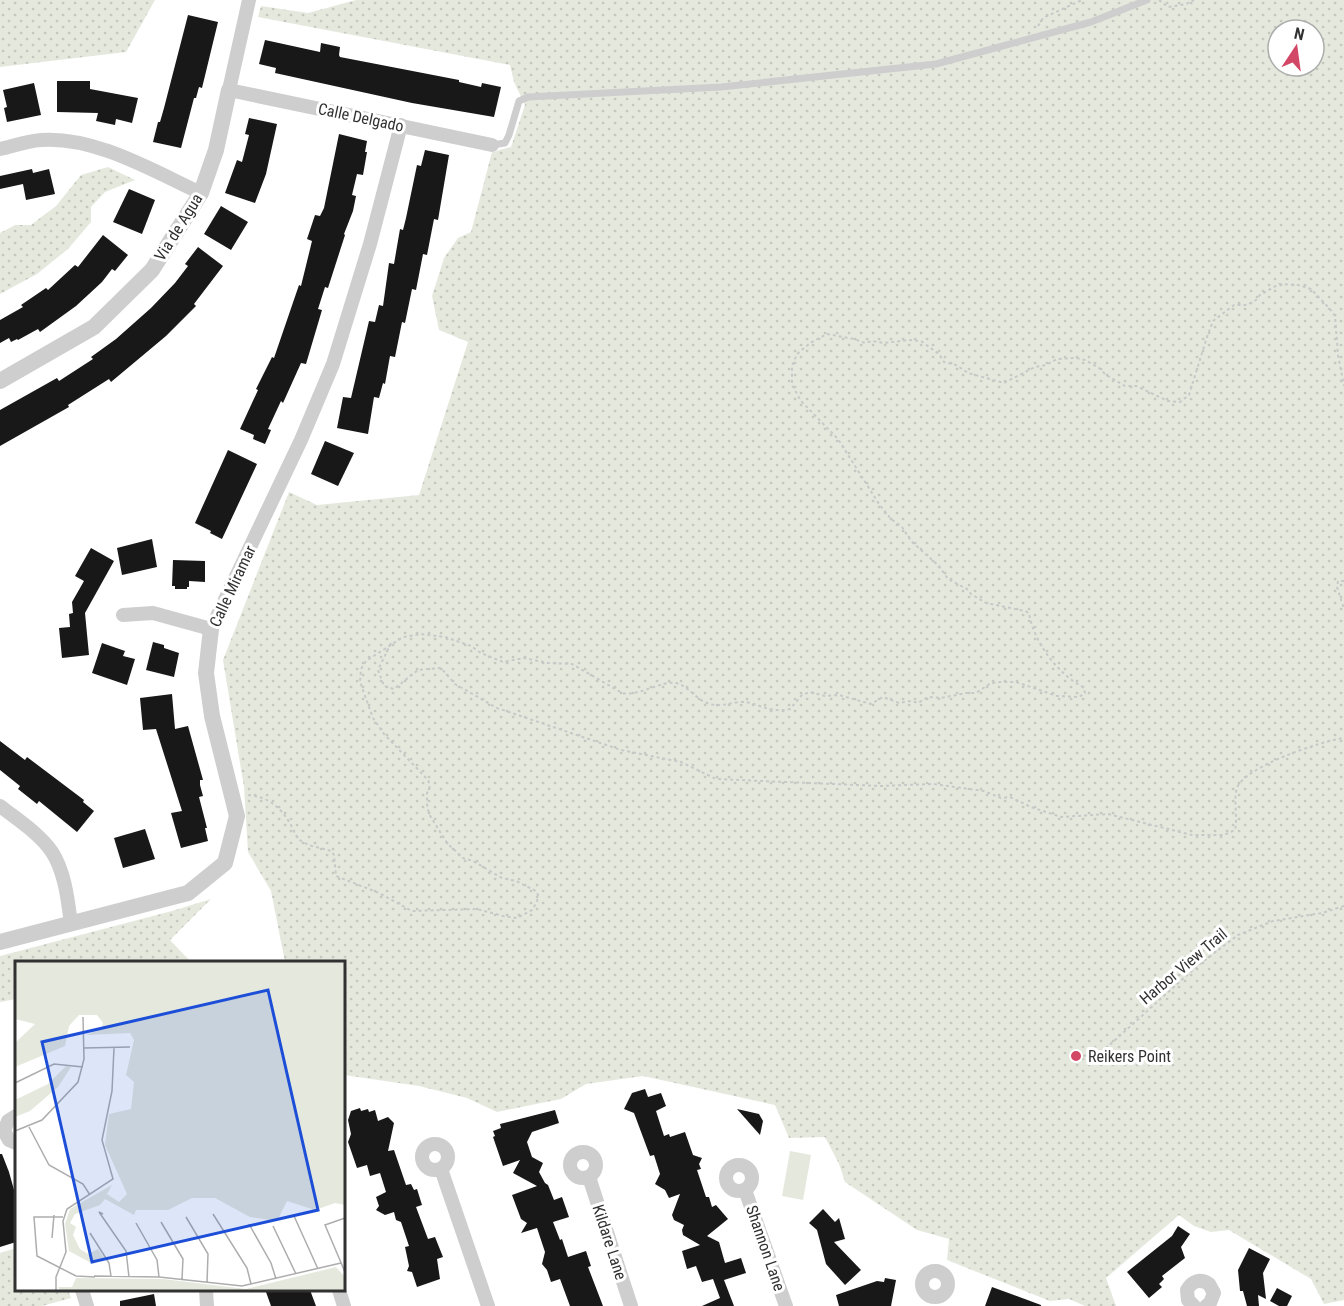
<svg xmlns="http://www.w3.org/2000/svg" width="1344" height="1306" viewBox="0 0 1344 1306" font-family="'Roboto Condensed',sans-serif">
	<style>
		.grass { fill: url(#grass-dots); fill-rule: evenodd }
		.garden { fill: #e5e9dd }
		.building { fill: #181818 }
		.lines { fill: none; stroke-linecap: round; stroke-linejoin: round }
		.path { stroke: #c8c8c8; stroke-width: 2; stroke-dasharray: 3 3; stroke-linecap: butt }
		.service { stroke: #cecece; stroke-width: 7 }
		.minor { stroke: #cecece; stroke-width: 14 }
		.tertiary { stroke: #cecece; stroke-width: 16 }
		.poi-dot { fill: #d34766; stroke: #fff; stroke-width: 2 }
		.labels { text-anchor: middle; stroke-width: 6; stroke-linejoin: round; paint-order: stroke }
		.street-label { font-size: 16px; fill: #313131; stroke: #fff }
		.poi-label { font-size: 16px; fill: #313131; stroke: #fff; text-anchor: start }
		.inset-road { fill: none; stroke: #adadad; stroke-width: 1.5 }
		.view { fill: #1d4ed8; fill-opacity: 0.15; stroke: #1d4ed8; stroke-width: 3 }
		.inset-edge { fill: none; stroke: #313131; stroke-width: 3 }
	</style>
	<defs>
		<pattern id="grass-dots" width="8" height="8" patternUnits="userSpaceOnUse" patternTransform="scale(1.5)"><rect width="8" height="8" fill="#e5e9dd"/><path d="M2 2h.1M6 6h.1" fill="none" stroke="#c5c8be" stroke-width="1.8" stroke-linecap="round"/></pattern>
	</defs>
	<rect width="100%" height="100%" fill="#fff"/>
	<!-- grass -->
	<g class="grass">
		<polygon points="0,0 155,0 126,52 0,67"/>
		<path d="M 356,0 L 1344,0 L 1344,1300 L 1324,1304 L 1311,1279 L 1229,1230 L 1211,1232 L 1194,1226 L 1179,1215 L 1106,1278 L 1116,1306 L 1085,1306 L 1069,1299 L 1050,1301 L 947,1260 L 949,1239 L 917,1230 L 845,1182 L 839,1164 L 825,1137 L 789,1138 L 775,1105 L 643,1076 L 586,1084 L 561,1099 L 497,1112 L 467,1098 L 419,1086 L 344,1075 L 344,962 L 285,962 L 271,891 L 248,852 L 244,787 L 223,660 L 289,492 L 317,505 L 419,495 L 468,342 L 439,330 L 432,296 L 444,258 L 458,238 L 471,232 L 492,152 L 511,147 L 525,105 L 514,82 L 510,65 L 258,17 L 261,6 L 308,13 ZM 1278,30 L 1314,30 L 1314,66 L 1278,66 Z"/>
		<polygon points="108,167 135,180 105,192 91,207 91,222 68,249 37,274 0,294 0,233 15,225 31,225 56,206 81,175"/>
		<polygon points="211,899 170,940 191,962 16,962 16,999 0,1002 0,956 172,911"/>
		<polygon points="16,1248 16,1290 68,1290 71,1298 42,1306 0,1306 0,1253"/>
	</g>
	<!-- garden -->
	<polygon class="garden" points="790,1151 811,1155 803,1200 782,1196"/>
	<!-- building -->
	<g class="building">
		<polygon points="188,15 218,22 202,88 199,87 196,98 194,98 181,148 153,142 158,122 160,122 164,108"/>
		<polygon points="265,40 320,52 321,43 340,47 339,55 340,57 459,80 459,82 481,87 482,83 501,87 494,117 412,103 275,73 276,68 259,64"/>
		<polygon points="57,81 90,81 90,89 138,98 132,123 116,119 115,125 96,121 98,113 57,112"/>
		<polygon points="34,83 41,115 7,122 4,108 7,107 3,90"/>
		<polygon points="249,118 277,124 266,174 255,203 225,193 237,160 242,162 249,135 245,134"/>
		<polygon points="339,134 367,141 365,152 367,152 363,175 357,174 352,195 356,196 353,211 344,234 345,235 328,288 325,287 318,309 322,310 306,364 301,363 283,403 281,401 268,429 271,430 265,444 253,439 254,435 240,429 258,390 256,389 272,357 274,358 299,285 301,286 312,241 307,239 315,215 320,216 324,208"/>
		<polygon points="425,150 449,155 438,220 434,219 427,255 423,254 416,290 412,289 405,323 402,322 395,357 390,356 385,384 383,383 379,398 374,397 368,434 337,428 343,397 351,398 369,321 375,322 379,305 383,306 389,263 394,264 400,229 403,230 406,218 417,165 421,166"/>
		<polygon points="32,169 33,173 49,169 55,194 26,200 23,184 0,189 0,176"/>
		<polygon points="129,189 155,200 142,234 113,222"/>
		<polygon points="221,206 248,222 231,250 204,234"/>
		<polygon points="103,235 128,255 115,271 112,269 102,282 76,306 40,332 38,329 18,340 17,339 11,342 9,338 0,343 0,320 23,307 21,305 46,288 48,290 75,265 78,267"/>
		<polygon points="198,247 223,266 194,304 196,306 166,336 111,382 109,379 68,405 69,407 0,446 0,410 57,378 59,381 93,359 91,357 116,339 151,308 175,283 188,266 185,264"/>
		<polygon points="325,441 354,453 338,486 311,474"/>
		<polygon points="228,450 257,464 222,539 210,533 211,531 195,523"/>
		<polygon points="152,539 157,567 122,575 117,548"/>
		<polygon points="91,548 114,561 85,613 89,655 62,658 59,628 70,627 69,614 73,613 72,602 84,581 75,576"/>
		<polygon points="173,560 205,561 205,582 189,581 189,587 187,587 187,589 175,589 175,586 172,586"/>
		<polygon points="153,642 164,645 164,648 179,653 174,677 146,670"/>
		<polygon points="102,643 125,651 123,656 135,659 127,685 92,673"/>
		<polygon points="172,694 175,729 188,726 203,780 200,780 200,785 203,796 199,797 207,828 205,828 208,841 181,848 171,813 182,811 156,729 143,730 140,698"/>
		<polygon points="0,741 25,760 27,757 84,800 83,802 94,811 77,832 39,801 37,804 18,789 20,786 0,770"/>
		<polygon points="145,829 155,859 123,868 114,838"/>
		<polygon points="645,1089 648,1097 661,1093 666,1106 656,1111 664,1136 669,1134 670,1137 685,1132 693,1155 702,1158 699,1164 701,1169 697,1170 706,1197 709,1197 712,1207 716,1205 728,1219 707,1236 719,1242 725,1263 741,1258 746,1273 724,1280 734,1306 702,1306 720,1298 713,1279 702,1282 696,1266 687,1269 682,1251 700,1245 683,1235 682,1230 684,1225 674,1220 672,1215 680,1194 669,1198 665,1190 655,1184 660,1174 654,1155 650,1156 634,1113 624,1109 632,1093"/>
		<polygon points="360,1108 361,1111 368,1109 369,1112 375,1110 378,1121 388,1117 394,1123 388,1151 394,1150 406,1185 411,1184 414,1190 417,1189 422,1205 416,1207 428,1239 435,1237 443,1257 437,1259 440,1279 417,1287 412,1272 407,1271 409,1266 405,1247 409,1246 401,1222 396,1220 394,1212 385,1215 376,1210 379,1206 376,1197 386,1192 380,1173 370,1176 367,1165 357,1168 348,1142 351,1134 348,1120 351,1111"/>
		<polygon points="737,1109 759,1114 763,1121 760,1135"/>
		<polygon points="555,1110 559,1123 532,1132 527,1142 532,1157 543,1163 539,1172 545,1183 548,1185 554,1200 562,1197 569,1217 553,1222 560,1240 562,1239 568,1257 586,1251 591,1266 588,1267 603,1306 570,1306 560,1279 551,1282 547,1270 542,1264 545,1252 537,1228 521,1233 527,1223 521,1219 512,1195 537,1186 513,1173 520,1160 503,1166 493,1137 495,1136 493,1131 501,1128 500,1124"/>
		<polygon points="0,1154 2,1154 9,1172 16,1197 16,1242 0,1247"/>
		<polygon points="823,1209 835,1222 839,1218 845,1239 834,1242 861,1270 845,1285 826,1264 817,1230 809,1223"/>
		<polygon points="1178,1226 1190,1234 1181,1247 1185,1258 1162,1276 1164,1279 1159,1284 1162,1287 1149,1298 1127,1272 1172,1236"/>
		<polygon points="1249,1248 1270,1259 1263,1273 1266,1299 1258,1295 1259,1306 1247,1306 1243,1291 1240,1291 1238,1270"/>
		<polygon points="885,1278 896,1280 891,1306 839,1306 836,1295 877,1281 884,1282"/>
		<polygon points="992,1287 1041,1305 1041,1306 985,1306"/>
		<polygon points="1277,1288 1292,1296 1287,1306 1279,1306 1270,1301"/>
		<polygon points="273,1290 310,1290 316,1306 271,1306 266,1292"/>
		<polygon points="154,1294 156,1306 120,1306 120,1301"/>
	</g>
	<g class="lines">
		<!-- path -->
		<g class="path">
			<polyline points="1159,0 1168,7 1186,4 1194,0"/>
			<polyline points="1038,26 1043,18 1082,0"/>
			<polyline points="1344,581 1338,581 1337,587 1344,609"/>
			<path d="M 391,643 L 378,670 L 384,686 L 394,689 L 418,670 L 441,668 L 455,684 L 497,708 L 621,750 L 681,762 L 716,779 L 880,786 L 933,784 L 984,791 L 1001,798 L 1010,797 L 1031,807 L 1061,817 L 1108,814 L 1192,835 L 1224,835 L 1235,830 C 1238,817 1233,800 1237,788 C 1244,767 1321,741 1344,738"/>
			<path d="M 248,795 C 269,797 282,808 292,827 C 295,833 297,839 303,842 C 311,847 322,848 331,851 L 334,855 L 336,876 L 379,893 L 412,911 L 477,909 L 503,916 L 517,918 L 532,910 L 537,902 L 538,895 L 536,891 L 516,881 L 502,878 L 473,861 L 463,858 L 447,843 L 429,814 L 427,804 L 427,793 L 430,786 L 428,780 L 384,734 L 373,718 L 360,682 L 361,669 L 366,661 L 403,637 L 421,634 L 445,637 L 471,646 L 481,653 L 503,662 L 524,658 L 548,663 L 572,664 L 622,693 C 638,697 662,680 676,683 C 688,686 696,699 707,703 C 719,708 728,703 740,702 C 757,701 767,714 790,709 L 802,695 L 810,692 L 825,696 L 839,695 L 871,704 L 883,697 L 899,703 L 911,701 L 918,703 L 928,697 L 941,698 L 966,693 L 976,693 L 991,683 L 1002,682 L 1016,682 L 1057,696 L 1079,697 L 1085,693 L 1083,687 C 1057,674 1033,640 1029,613 L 1025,611 L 986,603 L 971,594 L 967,589 L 948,579 L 939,566 L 911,541 L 902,527 L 891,519 L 879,504 L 838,439 L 801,401 L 792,385 L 792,366 L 797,354 L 810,343 L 827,334 L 854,339 L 865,343 L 872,341 L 884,343 L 909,340 L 921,341 L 939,354 L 944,362 L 956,365 L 968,373 L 1004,383 L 1035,367 L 1046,365 L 1057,359 L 1076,358 L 1085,360 L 1099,368 L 1106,375 L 1125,386 L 1136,386 L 1168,401 L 1180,402 L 1189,395 L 1207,337 L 1213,321 L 1234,305 L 1247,305 L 1256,300 L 1260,295 L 1279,284 L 1298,285 L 1311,289 L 1330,309 L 1335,316 L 1338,355 L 1344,386"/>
			<polyline points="1083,1056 1104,1050 1196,967 1238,935 1273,921 1322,913 1344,906"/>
		</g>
		<!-- service -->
		<polyline class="service" points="492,145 505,143 509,135 519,101 528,97 721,87 936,64 1091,22 1147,0"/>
		<!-- minor -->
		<g class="minor">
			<polyline points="249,0 229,90 492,145"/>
			<path d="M 0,149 C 13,146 27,141 41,140 C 95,136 153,171 201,193"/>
			<polyline points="123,615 153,613 211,629 301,440 333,364 370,244 401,125"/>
			<path d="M 0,806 C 18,820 40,834 52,852 C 65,872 68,901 71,924"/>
			<polyline points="16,1116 8,1121 4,1131 9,1140 16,1143"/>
			<circle cx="435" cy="1157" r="13"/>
			<circle cx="583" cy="1165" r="13"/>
			<circle cx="739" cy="1178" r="13"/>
			<polyline points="441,1169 488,1306"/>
			<polyline points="589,1177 631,1306"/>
			<polyline points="745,1190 786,1306"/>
			<circle cx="935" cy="1284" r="13"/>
			<polyline points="82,1290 87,1306"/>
			<polyline points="206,1290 207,1306"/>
			<polyline points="339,1290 344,1306"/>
			<path d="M 1194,1306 L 1188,1300 L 1187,1290 C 1192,1281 1200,1278 1209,1284 L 1214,1293 L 1210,1303 L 1206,1306"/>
		</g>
		<!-- tertiary -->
		<g class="tertiary">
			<polyline points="0,381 94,327 152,270 201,193 216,150 229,90"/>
			<polyline points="0,942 188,893 225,863 237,816 212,716 206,673 211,629"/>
		</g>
	</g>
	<!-- markers -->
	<circle class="poi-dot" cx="1076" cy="1056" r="6"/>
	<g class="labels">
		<!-- street labels -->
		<g class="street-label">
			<text transform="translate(361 117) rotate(12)" y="6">Calle Delgado</text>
			<text transform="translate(178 227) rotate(-58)" y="6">Via de Agua</text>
			<text transform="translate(232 586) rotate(-65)" y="6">Calle Miramar</text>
			<text transform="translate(1183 966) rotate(-40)" y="6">Harbor View Trail</text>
			<text transform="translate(610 1242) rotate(72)" y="6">Kildare Lane</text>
			<text transform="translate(766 1248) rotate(71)" y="6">Shannon Lane</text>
		</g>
		<!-- poi labels -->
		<g class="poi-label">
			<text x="1088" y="1062">Reikers Point</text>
		</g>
	</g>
	<!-- overview -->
	<g transform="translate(15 961)">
		<rect width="330" height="330" fill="#fff"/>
		<path d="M 0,1 L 330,1 L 330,244 L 320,242 L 300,249 L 272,240 L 262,260 L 235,256 L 200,237 L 177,237 L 153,249 L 121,249 L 119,254 L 90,238 L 85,244 L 60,253 L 55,262 L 61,266 L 58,274 L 65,288 L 73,293 L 83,288 L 89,297 L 78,303 L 54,290 L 50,263 L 55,248 L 97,224 L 92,233 L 104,241 L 112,233 L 90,184 L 94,153 L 116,148 L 119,121 L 111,114 L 119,79 L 115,72 L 71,74 L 86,68 L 88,62 L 82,54 L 64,54 L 54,65 L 50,85 L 0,106 L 0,82 L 20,63 L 0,58 ZM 51,105 L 56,106 L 43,126 L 15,150 L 0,156 L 0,139 L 33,123 ZM 321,306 L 330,316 L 330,329 L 45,329 L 43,326 L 57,326 L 61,317 L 148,318 L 231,328 Z" fill="#e5e9dd"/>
		<path class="inset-road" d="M 69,87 L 115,86M 0,122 L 39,103 L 68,106M 14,166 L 34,204 L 68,223 L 75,234M 0,170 L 27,159 L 63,121 L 69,98 L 68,56M 88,253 L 84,251 L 111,290 L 114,316M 198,253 L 232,307 L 236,323M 279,255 L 303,308M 48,256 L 19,256 L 22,295 L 61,315 L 80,316M 171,256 L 193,293 L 192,322M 330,257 L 310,264 L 330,311M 146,261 L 168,298 L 167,318M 121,262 L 142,299 L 144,316M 234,263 L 256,302 L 261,318M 258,265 L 281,313M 75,272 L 94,302 L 96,315M 37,277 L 39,254M 79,315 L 144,316 L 227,325 L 326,302M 41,329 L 41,316 L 51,291 L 48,260 L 52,248 L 98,218 L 87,179 L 97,130 L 99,87"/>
		<path class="view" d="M 253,29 L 303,249 L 77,301 L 27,81 Z"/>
		<rect width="330" height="330" class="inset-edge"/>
	</g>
	<!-- north arrow -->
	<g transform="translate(1296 48) rotate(13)"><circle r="28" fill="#ffffff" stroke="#adadad" stroke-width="1.5"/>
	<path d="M0-4.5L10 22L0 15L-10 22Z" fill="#d34766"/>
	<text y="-9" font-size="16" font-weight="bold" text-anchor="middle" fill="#313131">N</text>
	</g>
</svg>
